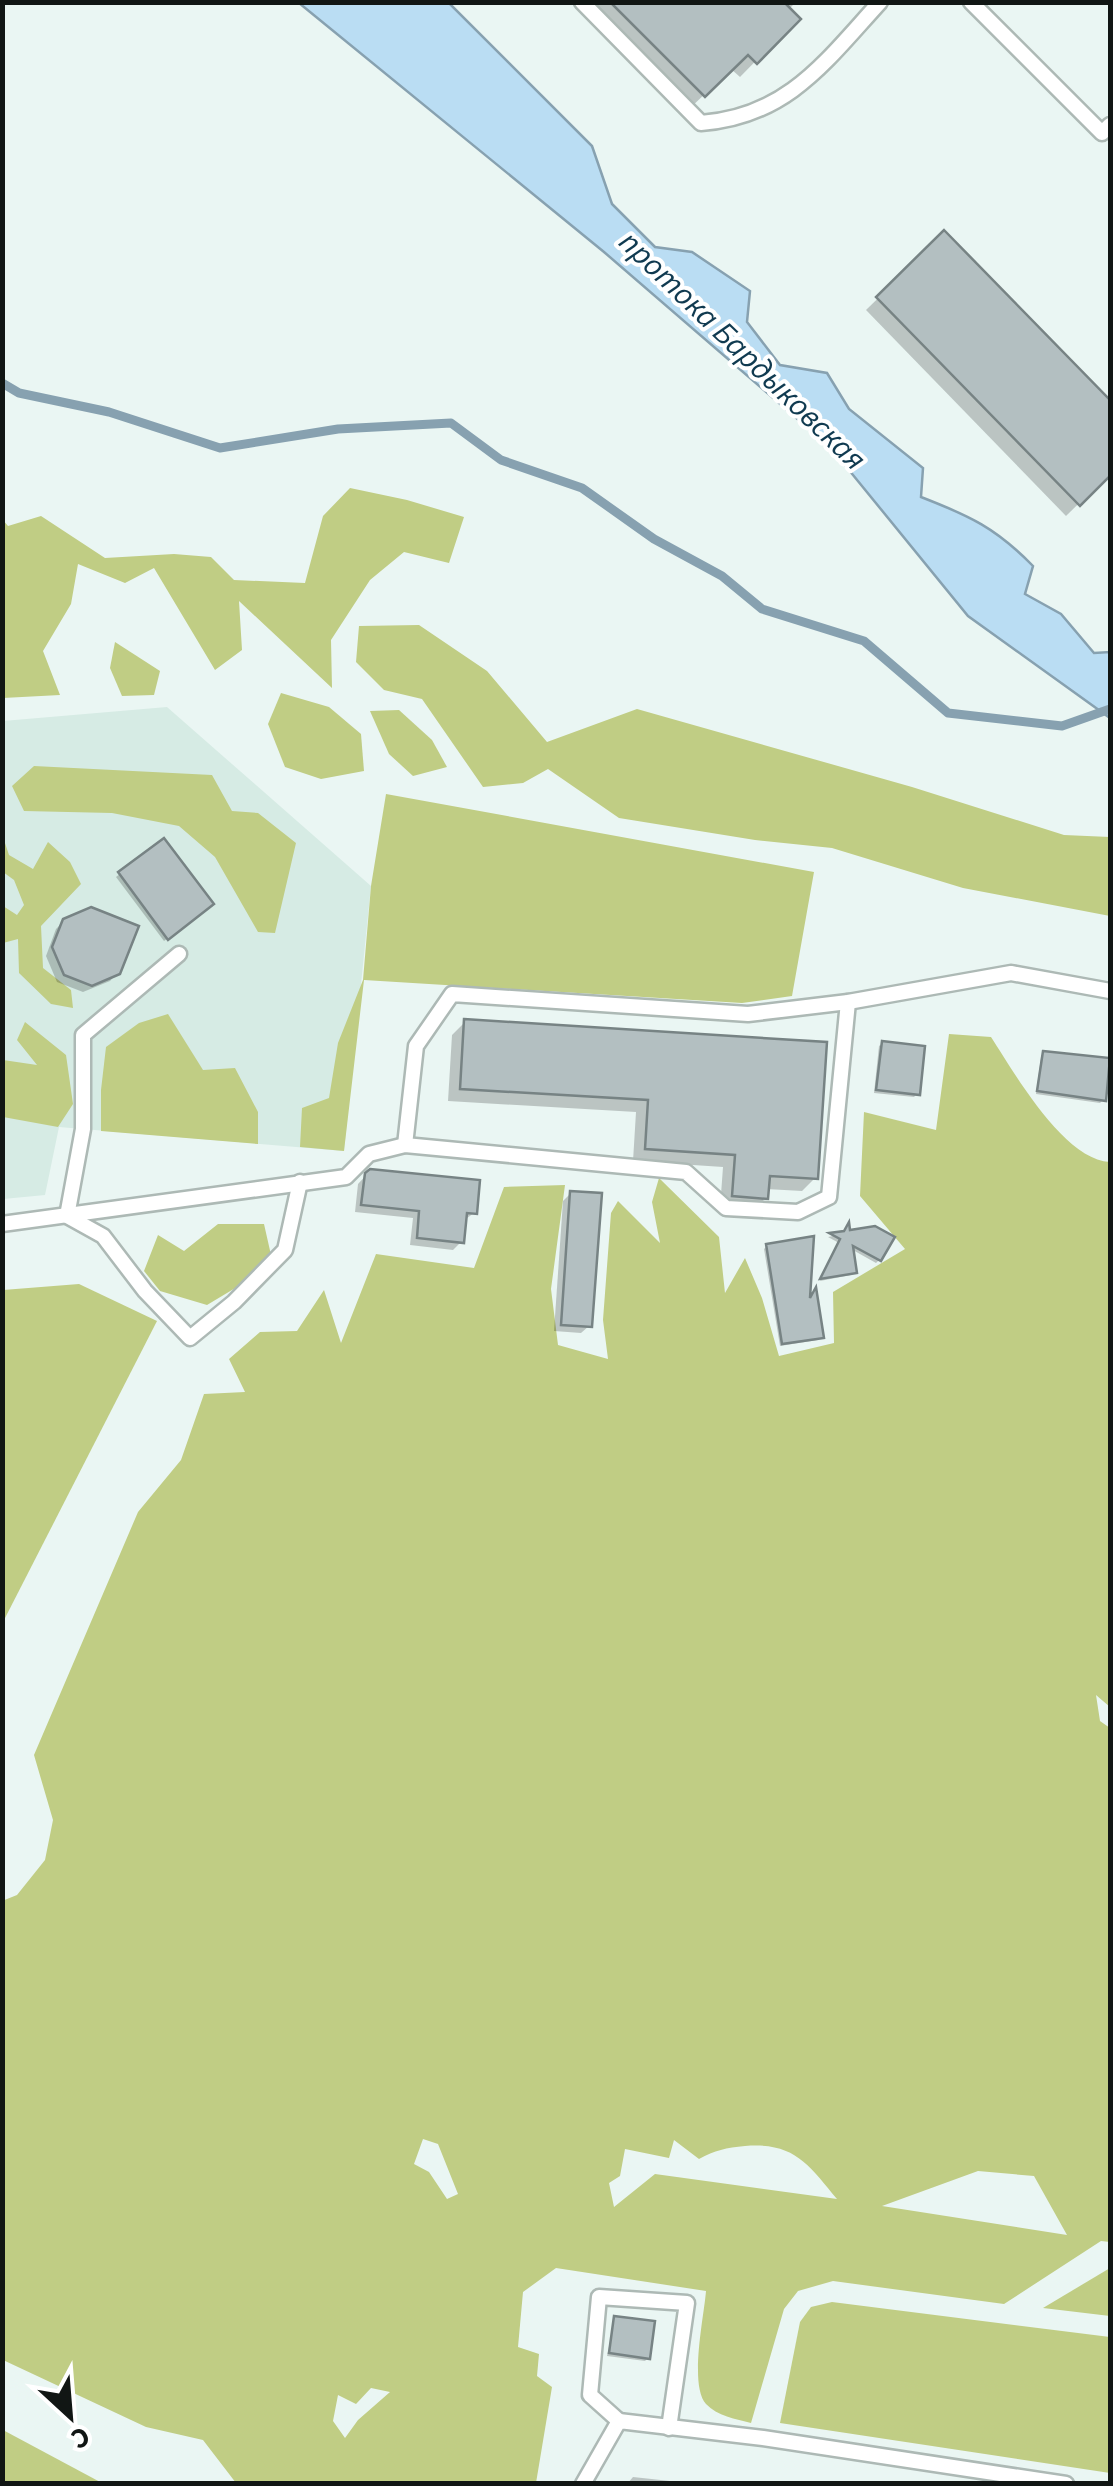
<svg xmlns="http://www.w3.org/2000/svg" width="1113" height="2486" viewBox="0 0 1113 2486" font-family="'Source Sans 3',sans-serif">
	<style>
		.built { fill: #d6ebe4 }
		.green { fill: #c0cd84; fill-rule: evenodd }
		.water { fill: #baddf3; stroke: #87a1b0; stroke-width: 2.5 }
		.shadow { fill: #0003 }
		.lines { fill: none; stroke-linecap: round; stroke-linejoin: round }
		.stream { stroke: #87a1b0; stroke-width: 9 }
		.building { fill: #b3bfc1; stroke: #778384; stroke-width: 2.5 }
		.service-casing { stroke: #adb9b5; stroke-width: 19 }
		.service { stroke: #fff; stroke-width: 14 }
		.labels { text-anchor: middle; stroke-width: 8; stroke-linejoin: round; paint-order: stroke }
		.water-label { font-size: 32px; font-style: italic; fill: #103a50; stroke: #fff }
	</style>
	<rect width="100%" height="100%" fill="#eaf6f3"/>
	<!-- built -->
	<polygon class="built" points="167,707 371,886 344,1151 59,1127 45,1195 3,1199 3,721"/>
	<!-- green -->
	<g class="green">
		<polygon points="350,488 407,500 464,517 449,563 404,552 370,580 331,640 332,688 239,601 242,650 215,670 154,568 125,583 78,564 71,604 43,651 60,695 3,698 3,520 8,526 41,516 105,558 174,554 211,557 234,580 305,583 323,516"/>
		<polygon points="419,625 487,671 547,742 637,709 912,787 1064,835 1110,837 1110,916 963,888 832,848 755,840 619,818 548,769 523,783 483,787 422,699 384,690 356,662 359,626"/>
		<polygon points="115,642 160,671 154,695 122,696 110,668"/>
		<polygon points="281,693 329,707 361,734 364,771 321,779 285,767 268,724"/>
		<polygon points="399,710 432,740 447,767 413,776 389,754 370,711"/>
		<polygon points="34,766 212,775 232,811 258,813 296,843 275,933 258,932 215,857 179,826 112,813 24,811 12,786"/>
		<polygon points="386,794 814,872 792,996 742,1003 364,980 344,1151 300,1147 302,1108 329,1098 338,1043 363,980 371,886"/>
		<polygon points="3,837 9,855 33,869 48,842 70,862 81,884 41,926 43,968 71,990 73,1008 51,1004 19,973 18,939 3,943 3,906 17,915 24,905 14,880 3,872"/>
		<polygon points="168,1014 203,1070 235,1068 258,1112 258,1144 101,1131 101,1090 106,1047 139,1023"/>
		<polygon points="25,1022 66,1055 73,1104 58,1127 3,1117 3,1060 37,1065 17,1040"/>
		<path d="M 949,1034 L 991,1037 C 1015,1074 1064,1160 1110,1162 L 1110,1707 L 1096,1695 L 1100,1721 L 1110,1728 L 1110,2242 L 1101,2241 L 1004,2304 L 833,2281 L 798,2291 L 784,2309 L 751,2423 C 736,2419 717,2416 706,2404 C 689,2385 704,2317 706,2291 L 556,2268 L 523,2292 L 518,2347 L 539,2354 L 537,2376 L 552,2387 L 536,2483 L 236,2483 L 203,2440 L 146,2427 L 3,2360 L 2,1901 L 17,1895 L 45,1860 L 53,1820 L 34,1755 L 138,1512 L 181,1460 L 204,1394 L 245,1392 L 229,1359 L 260,1332 L 297,1331 L 324,1290 L 341,1343 L 376,1254 L 474,1268 L 504,1187 L 565,1185 L 551,1289 L 558,1345 L 608,1359 L 603,1320 L 611,1213 L 618,1201 L 660,1243 L 652,1202 L 659,1178 L 719,1237 L 725,1293 L 745,1258 L 762,1298 L 779,1356 L 834,1343 L 833,1292 L 905,1249 L 860,1196 L 864,1112 L 936,1130 ZM 423,2139 L 438,2144 L 458,2194 L 447,2199 L 429,2172 L 414,2164 ZM 674,2140 L 699,2159 C 715,2150 726,2148 745,2146 C 794,2142 808,2164 837,2199 L 655,2174 L 614,2207 L 609,2183 L 620,2176 L 625,2149 L 669,2158 ZM 978,2171 L 1034,2176 L 1067,2235 L 882,2206 ZM 371,2388 L 390,2392 L 358,2420 L 345,2438 L 333,2421 L 338,2395 L 356,2404 Z"/>
		<polygon points="218,1224 264,1224 271,1255 242,1284 207,1305 160,1291 144,1271 158,1235 184,1251"/>
		<polygon points="79,1284 157,1321 3,1622 3,1290"/>
		<polygon points="1110,2268 1110,2316 1043,2308"/>
		<polygon points="832,2302 1110,2337 1110,2473 780,2423 800,2322 811,2307"/>
		<polygon points="3,2430 102,2483 3,2483"/>
	</g>
	<!-- water -->
	<path class="water" d="M 299,3 L 449,3 L 592,146 L 612,204 L 655,247 L 692,252 L 750,291 L 747,322 L 780,365 L 827,373 L 849,409 L 923,468 L 921,497 C 970,516 996,528 1033,566 L 1025,594 L 1061,614 L 1094,653 L 1110,652 L 1110,718 L 968,616 L 831,448 L 604,252 Z"/>
	<!-- shadow -->
	<g class="shadow">
		<polygon points="579,2 796,2 788,10 797,19 740,77 731,69 687,111"/>
		<polygon points="944,234 1110,404 1110,473 1066,516 866,310"/>
		<polygon points="163,841 208,907 164,941 116,877"/>
		<polygon points="64,921 118,972 110,981 83,992 57,982 46,956 56,929"/>
		<polygon points="465,1022 824,1045 815,1178 802,1191 766,1189 766,1198 753,1211 720,1208 723,1167 633,1161 636,1112 448,1101 452,1035"/>
		<polygon points="883,1043 917,1094 914,1097 874,1093 879,1046"/>
		<polygon points="1044,1054 1103,1100 1100,1103 1036,1094 1041,1057"/>
		<polygon points="370,1171 474,1213 463,1221 461,1242 453,1250 410,1245 413,1218 355,1212 358,1184"/>
		<polygon points="571,1193 589,1326 581,1333 554,1331 563,1201"/>
		<polygon points="848,1233 879,1260 876,1263 851,1249 854,1272 851,1275 820,1281 839,1243 828,1237"/>
		<polygon points="767,1246 807,1305 821,1337 818,1340 780,1346 764,1249"/>
		<polygon points="615,2318 648,2358 645,2361 607,2356"/>
		<polygon points="633,2477 698,2484 627,2484"/>
	</g>
	<g class="lines">
		<!-- stream -->
		<polyline class="stream" points="2,383 19,393 109,412 220,448 338,429 451,423 501,460 582,488 654,539 722,576 762,609 864,641 948,713 1062,726 1110,709"/>
	</g>
	<!-- building -->
	<g class="building">
		<polygon points="610,2 784,2 801,19 757,64 748,55 705,97"/>
		<polygon points="944,230 1110,400 1110,476 1080,506 876,297"/>
		<polygon points="164,838 214,904 168,940 118,872"/>
		<polygon points="91,907 139,926 120,974 92,986 64,975 52,947 63,919"/>
		<polygon points="464,1019 827,1042 818,1179 770,1176 768,1199 732,1196 735,1155 645,1149 648,1100 460,1089"/>
		<polygon points="882,1041 925,1046 920,1095 876,1090"/>
		<polygon points="1043,1051 1110,1058 1106,1101 1037,1091"/>
		<polygon points="370,1169 480,1180 477,1214 467,1213 464,1243 417,1238 419,1211 361,1205 365,1173"/>
		<polygon points="570,1191 602,1193 592,1327 561,1325"/>
		<polygon points="849,1222 850,1230 875,1226 895,1237 881,1261 853,1246 857,1273 820,1279 840,1239 829,1233 844,1231"/>
		<polygon points="814,1236 810,1298 816,1287 824,1338 782,1344 766,1244"/>
		<polygon points="614,2316 655,2321 650,2359 609,2353"/>
	</g>
	<g class="lines">
		<defs>
			<g id="service">
				<path d="M 582,2 L 701,123 C 787,117 826,61 880,2"/>
				<polyline points="971,2 1102,133 1110,125"/>
				<polyline points="179,954 83,1035 83,1129 67,1216 103,1236 145,1291 190,1338 234,1302 285,1250 300,1182"/>
				<polyline points="405,1145 416,1046 452,994 748,1014 848,1002 1011,973 1110,991"/>
				<polyline points="2,1224 346,1177 369,1154 405,1145 686,1172 726,1208 798,1212 829,1197 848,1002"/>
				<polyline points="619,2421 590,2395 599,2297 687,2303 669,2428"/>
				<polyline points="583,2484 619,2421 763,2438 1066,2484"/>
			</g>
		</defs>
		<!-- service casing -->
		<use href="#service" class="service-casing"/>
		<!-- service -->
		<use href="#service" class="service"/>
	</g>
	<g class="labels">
		<!-- water labels -->
		<g class="water-label">
			<text transform="translate(743 350) rotate(44)" y="11">протока Бардыковская</text>
		</g>
	</g>
	<!-- border -->
	<rect width="1113" height="2486" fill="none" stroke="#111614" stroke-width="10"/>
	<!-- north arrow -->
	<g transform="translate(70 2416) rotate(154)" stroke="#ffffff" stroke-width="8" paint-order="stroke">
	<path d="M0-8L18 38L0 25L-18 38Z" fill="#111614"/>
	<text y="-15" font-size="28" font-weight="bold" text-anchor="middle" fill="#111614">С</text>
	</g>
</svg>
